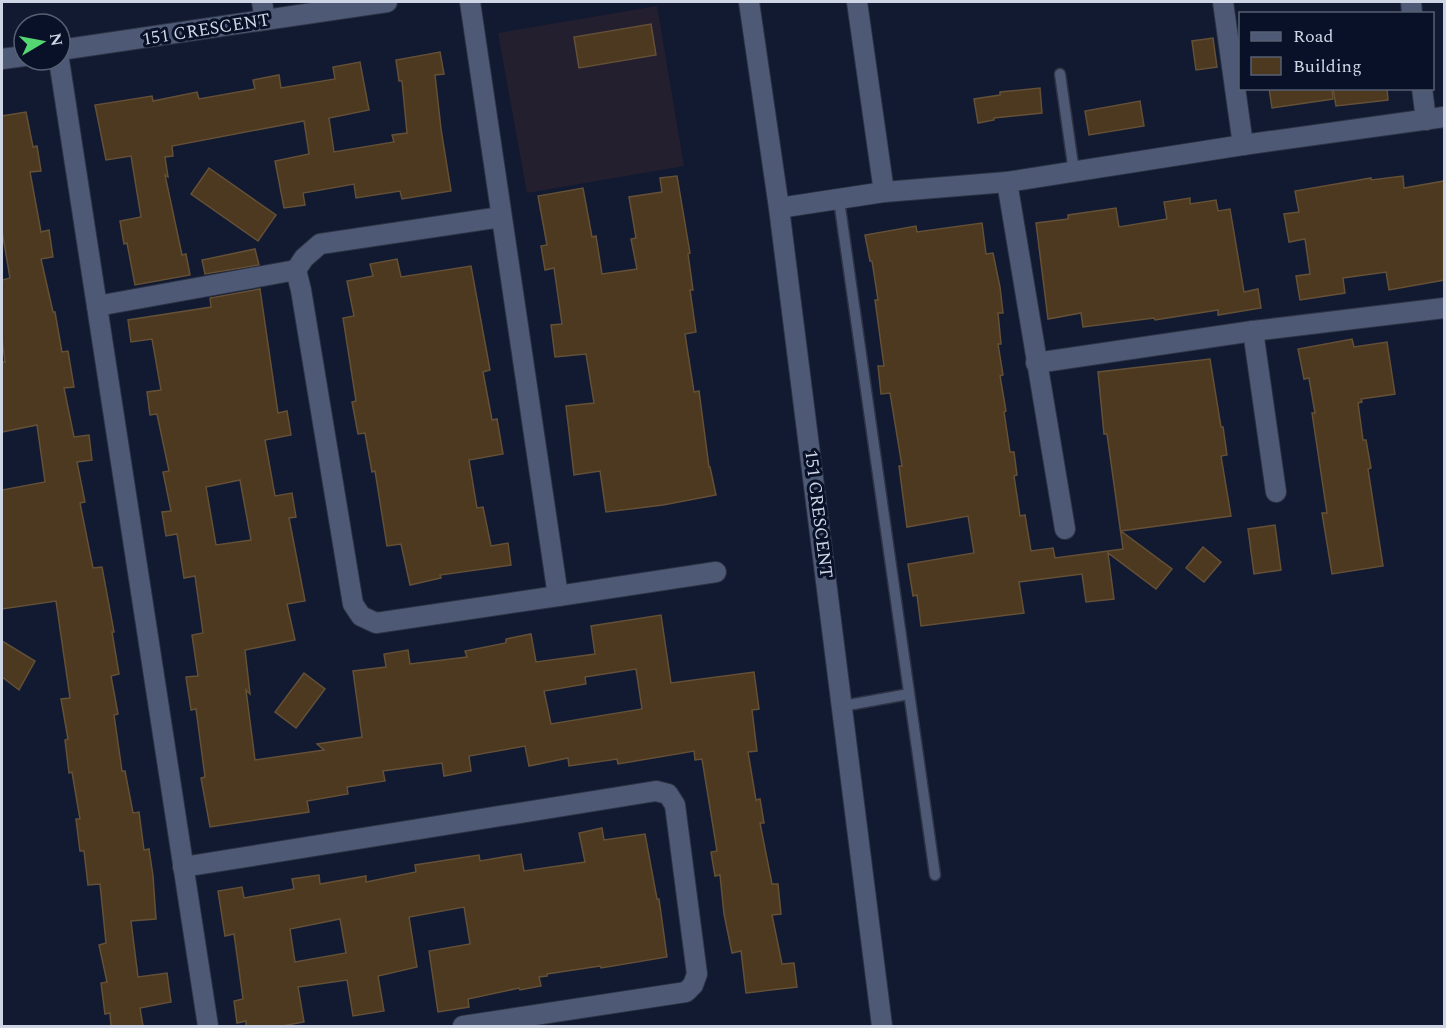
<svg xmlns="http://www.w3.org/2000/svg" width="1446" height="1028" viewBox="0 0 1446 1028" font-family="Spectral,serif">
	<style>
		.education { fill: #241f2f }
		.building { fill: #4c3920; stroke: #645037; stroke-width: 1.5; fill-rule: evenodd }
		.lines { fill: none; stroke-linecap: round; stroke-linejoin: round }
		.lane-casing { stroke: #2e3345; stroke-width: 13 }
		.street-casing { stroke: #2e3345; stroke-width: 22 }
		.lane { stroke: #4e5a75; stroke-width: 10 }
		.street { stroke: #4e5a75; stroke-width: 20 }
		.labels { text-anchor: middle; stroke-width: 6; stroke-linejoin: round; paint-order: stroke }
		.street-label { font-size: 18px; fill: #ced6e6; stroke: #081127 }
	</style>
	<rect width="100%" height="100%" fill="#111a31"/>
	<!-- education -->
	<polygon class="education" points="657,6 684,166 527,193 498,33"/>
	<!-- building -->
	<g class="building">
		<polygon points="651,24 656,55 579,68 574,37"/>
		<polygon points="1213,38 1217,67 1196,70 1192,41"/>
		<polygon points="440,52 444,74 435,75 441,129 451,191 402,199 400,191 356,198 354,184 303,193 305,205 284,208 275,161 309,154 304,121 172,146 173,156 165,157 168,177 165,175 182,255 186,254 190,275 135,285 127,243 124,244 120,221 141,217 131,156 106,160 95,105 152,96 153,101 197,92 199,99 255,89 253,80 279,75 281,88 335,79 333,67 360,62 369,110 329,118 334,152 394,142 392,135 407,133 402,81 399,81 396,60"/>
		<polygon points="1040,88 1042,113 994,118 994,120 978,123 974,99 1000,95 1000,92"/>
		<polygon points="1269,88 1332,88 1333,99 1272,108"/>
		<polygon points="1333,88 1387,88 1388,100 1336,106"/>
		<polygon points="1140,101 1144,126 1089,135 1085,111"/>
		<polygon points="26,112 33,147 37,146 41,171 30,172 41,232 49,230 53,257 41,259 53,312 55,312 62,352 68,351 74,387 64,388 74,437 89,435 92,460 77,462 85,502 80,503 93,568 102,567 114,632 112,632 119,674 111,676 118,714 114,715 122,771 125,771 133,813 139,812 144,850 149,849 153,876 156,919 131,921 138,977 167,973 171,1002 140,1008 143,1026 111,1026 110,1013 105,1014 101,983 107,982 99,945 106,943 100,884 88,885 84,851 80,851 76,819 80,819 72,772 69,773 65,740 68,739 61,699 70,698 56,601 2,609 2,490 45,482 37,425 2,432 2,362 5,362 2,338 2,280 10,278 2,231 2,116"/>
		<polygon points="209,168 276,215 258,241 191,194"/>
		<polygon points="677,176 690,253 688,254 693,290 690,290 696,332 685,334 694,392 699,391 709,467 710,467 716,495 663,505 606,512 600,471 574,475 566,406 594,403 586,354 555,357 551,325 562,324 554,268 545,270 541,246 547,245 538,196 583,188 592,237 596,236 602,274 637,269 631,239 636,238 629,197 662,192 660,178"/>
		<polygon points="1403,176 1404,188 1444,181 1444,280 1389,290 1386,272 1343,278 1345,293 1300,300 1296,276 1310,274 1305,239 1289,242 1284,214 1299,212 1295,191 1371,178 1371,180"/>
		<polygon points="1190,198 1190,204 1216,200 1218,211 1230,209 1244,292 1258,289 1261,308 1218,315 1218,310 1155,320 1154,318 1083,327 1081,313 1048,319 1036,223 1068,219 1068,215 1116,208 1119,227 1167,219 1164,202"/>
		<polygon points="982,223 986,254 993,253 1000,287 1003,313 998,313 1001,344 998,344 1003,375 1000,376 1006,411 1004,412 1010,452 1014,452 1017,475 1014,476 1020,516 1025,515 1031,551 1053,548 1055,558 1123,549 1107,434 1104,434 1098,372 1210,359 1221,427 1223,427 1227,455 1221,456 1231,516 1121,531 1172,569 1156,589 1108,553 1114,599 1086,602 1082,574 1019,582 1024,613 921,626 917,595 913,596 908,564 974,553 968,516 907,527 899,466 902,466 890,393 881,394 878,366 884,366 875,300 878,300 872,261 870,261 865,235 916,226 917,232"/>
		<polygon points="255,249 259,265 205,274 202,260"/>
		<polygon points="397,259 401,277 471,266 490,370 483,372 492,420 497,419 503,454 469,460 477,508 483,507 491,546 508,543 511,565 440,575 441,578 410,585 401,544 387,546 375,471 372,472 365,433 358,434 352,402 356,401 343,318 354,316 347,281 373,276 370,264"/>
		<path d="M 260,289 L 278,413 L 287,411 L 291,435 L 265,440 L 275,496 L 292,493 L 296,517 L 289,518 L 305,601 L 287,604 L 295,640 L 245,650 L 250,694 L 246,690 L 255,760 L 324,750 L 317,744 L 362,737 L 353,671 L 386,667 L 384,654 L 408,650 L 410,664 L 467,657 L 465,651 L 506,643 L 506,639 L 531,634 L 536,662 L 595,654 L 591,626 L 661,615 L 671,683 L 754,672 L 759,709 L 752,710 L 757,751 L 748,752 L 756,800 L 760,799 L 764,823 L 760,823 L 772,884 L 778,884 L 781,914 L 772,915 L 782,964 L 794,963 L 797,987 L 746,993 L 741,951 L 732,953 L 724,914 L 720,875 L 715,876 L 711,852 L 717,851 L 702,759 L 695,760 L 694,751 L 618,764 L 617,759 L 569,766 L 568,758 L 529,766 L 525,746 L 469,756 L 471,771 L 444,776 L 442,763 L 383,771 L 385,781 L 347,787 L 348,794 L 307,801 L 309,812 L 210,827 L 201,778 L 205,777 L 196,709 L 191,710 L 186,677 L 198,676 L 192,635 L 203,633 L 195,576 L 184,578 L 177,534 L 166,536 L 162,512 L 171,511 L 163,472 L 169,471 L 157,414 L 150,415 L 147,392 L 161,390 L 152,339 L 131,342 L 128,320 L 211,307 L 210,298 ZM 240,480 L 251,540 L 216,545 L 206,487 ZM 636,669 L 642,709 L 551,724 L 544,691 L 586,684 L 585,677 Z"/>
		<polygon points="1352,339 1354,347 1387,342 1395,394 1361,399 1362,402 1358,403 1363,440 1366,440 1371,468 1368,469 1383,566 1332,574 1322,513 1327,513 1312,413 1315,413 1309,378 1304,379 1298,349"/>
		<polygon points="1275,525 1281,570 1254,574 1248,529"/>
		<polygon points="1203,547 1221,562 1204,582 1186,568"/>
		<polygon points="2,641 35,661 19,690 2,677"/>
		<polygon points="304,673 325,689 296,728 275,712"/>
		<path d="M 602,828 L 604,840 L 645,834 L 657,899 L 659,899 L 667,957 L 601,968 L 600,966 L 547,974 L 547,976 L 539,977 L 541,986 L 520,990 L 519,988 L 468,999 L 469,1007 L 438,1012 L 429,951 L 470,944 L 464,907 L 409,917 L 417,967 L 378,976 L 384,1011 L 353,1016 L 347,980 L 298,987 L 304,1022 L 282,1026 L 246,1026 L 246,1021 L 237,1023 L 234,1001 L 243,999 L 234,934 L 225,936 L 218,891 L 242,887 L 244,898 L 294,889 L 292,879 L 319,875 L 320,884 L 366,876 L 366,882 L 416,872 L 415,865 L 479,855 L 480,861 L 521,854 L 524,871 L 585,862 L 579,833 ZM 340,919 L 346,953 L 295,962 L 290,929 Z"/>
	</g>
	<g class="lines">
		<defs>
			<g id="lane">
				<polyline points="1060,74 1074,172"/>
				<polyline points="839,200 935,875"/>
				<polyline points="843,706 909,694"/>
			</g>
			<g id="street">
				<polyline points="262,2 265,20"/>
				<polyline points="470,2 558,596 376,623 361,616 353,604 301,290 296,270 304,258 320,244 501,217"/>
				<polyline points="749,2 779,208 882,1026"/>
				<polyline points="857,2 884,192"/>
				<polyline points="1223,2 1243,145"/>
				<polyline points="1411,2 1412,14"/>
				<polyline points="60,50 387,2"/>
				<polyline points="2,59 24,56"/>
				<polyline points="59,60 208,1026"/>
				<polyline points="1422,88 1426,120"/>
				<polyline points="1007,182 1065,529"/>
				<polyline points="779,208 884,192 1007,182 1243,145 1444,117"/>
				<polyline points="97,306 296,270"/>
				<polyline points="1253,331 1276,492"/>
				<polyline points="1036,363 1253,331 1444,308"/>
				<polyline points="558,596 716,572"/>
				<polyline points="183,867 656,791 668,794 675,805 697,974 693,985 686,992 463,1026"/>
			</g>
		</defs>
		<!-- lane casing -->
		<use href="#lane" class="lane-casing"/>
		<!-- street casing -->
		<use href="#street" class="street-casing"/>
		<!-- lane -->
		<use href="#lane" class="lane"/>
		<!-- street -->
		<use href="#street" class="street"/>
	</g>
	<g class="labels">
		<!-- street labels -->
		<g class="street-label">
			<text transform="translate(206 29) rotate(-9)" y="6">151 CRESCENT</text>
			<text transform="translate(819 514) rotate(83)" y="6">151 CRESCENT</text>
		</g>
	</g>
	<!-- border -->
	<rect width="1446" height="1028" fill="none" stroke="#ced6e6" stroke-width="6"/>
	<!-- legend -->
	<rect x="1239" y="12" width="195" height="78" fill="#081127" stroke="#576073" stroke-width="1.5"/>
	<rect x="1251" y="32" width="30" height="9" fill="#4e5a75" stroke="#576073" stroke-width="1.5"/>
	<text x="1293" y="42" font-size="18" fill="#ced6e6">Road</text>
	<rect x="1251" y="57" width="30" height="18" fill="#4c3920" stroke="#576073" stroke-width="1.5"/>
	<text x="1293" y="72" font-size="18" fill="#ced6e6">Building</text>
	<!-- north arrow -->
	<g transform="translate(42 42) rotate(80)"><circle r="28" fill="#081127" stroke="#576073" stroke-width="1.5"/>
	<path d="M0-4.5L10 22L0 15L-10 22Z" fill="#54d672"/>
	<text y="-9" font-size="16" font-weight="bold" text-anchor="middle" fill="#ced6e6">N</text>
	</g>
</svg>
